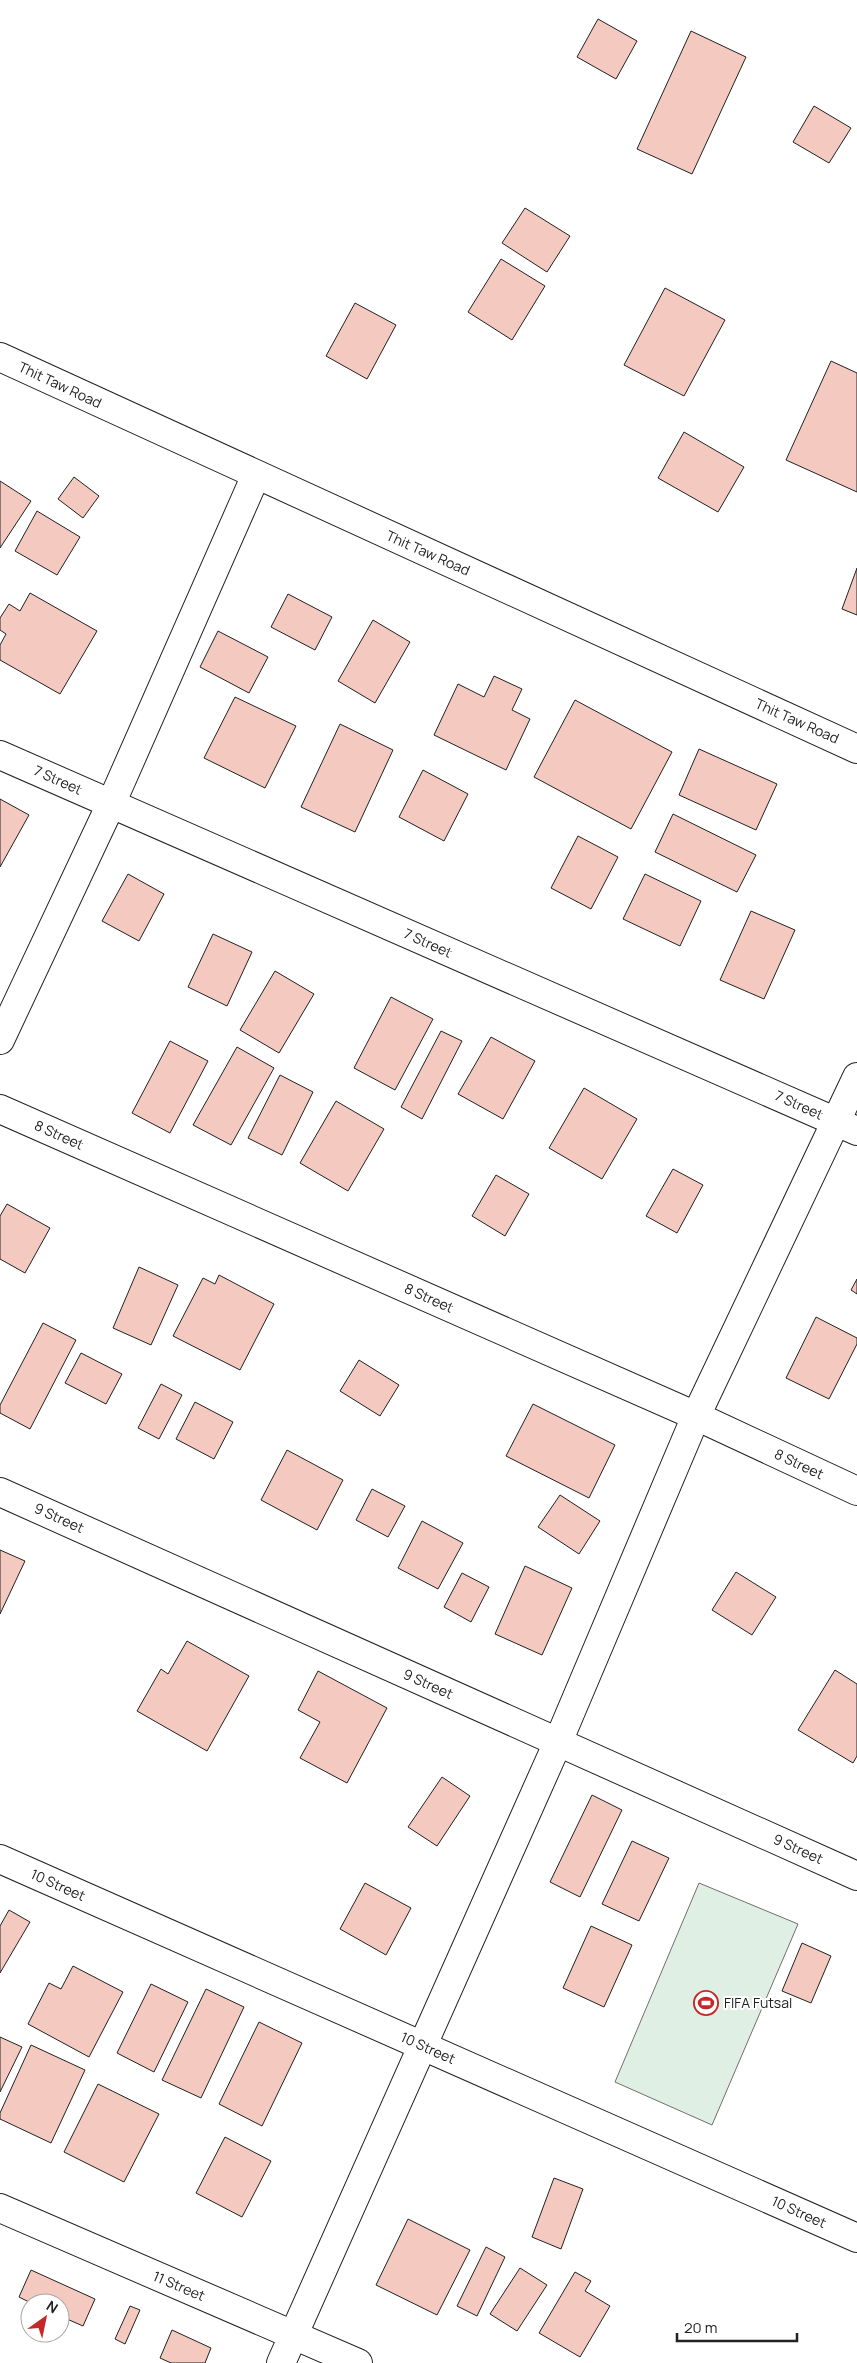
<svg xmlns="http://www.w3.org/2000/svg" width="857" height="2363" viewBox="0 0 857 2363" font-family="Manrope,sans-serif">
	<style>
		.green { fill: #e0efe3; stroke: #6f6f6f }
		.building { fill: #f3c9c0; stroke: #222 }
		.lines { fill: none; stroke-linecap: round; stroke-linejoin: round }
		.minor-casing { stroke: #222; stroke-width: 30 }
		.minor { stroke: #fff; stroke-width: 28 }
		.labels { text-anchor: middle; stroke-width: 4; stroke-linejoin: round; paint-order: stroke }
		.street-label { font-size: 14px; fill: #222; stroke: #fff }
		.poi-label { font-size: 14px; fill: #222; stroke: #fff; text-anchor: start }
	</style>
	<rect width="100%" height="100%" fill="#fff"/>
	<!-- green -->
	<polygon class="green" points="699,1883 798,1924 712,2125 615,2082"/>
	<!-- building -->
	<g class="building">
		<polygon points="598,19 637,41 616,79 577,57"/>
		<polygon points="691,31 746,57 692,174 637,149"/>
		<polygon points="814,106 851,128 829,163 793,142"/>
		<polygon points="525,208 570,236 547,272 502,243"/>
		<polygon points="501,259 545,286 512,340 468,312"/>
		<polygon points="665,288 725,320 684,396 624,365"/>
		<polygon points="355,303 396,325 367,379 326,356"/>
		<polygon points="831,361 857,373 857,492 786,460"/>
		<polygon points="684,432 744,467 718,512 658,478"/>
		<polygon points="74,477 99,496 83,518 58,499"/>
		<polygon points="0,481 31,501 0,548"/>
		<polygon points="37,511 80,537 57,575 15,551"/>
		<polygon points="857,568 857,615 842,609"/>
		<polygon points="30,593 97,631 60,694 0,660 0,645 6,634 0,630 0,618 9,604 20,611"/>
		<polygon points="288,594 332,617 315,650 271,627"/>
		<polygon points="373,620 410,642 375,703 338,681"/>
		<polygon points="218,631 268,657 249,693 200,667"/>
		<polygon points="494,676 522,689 512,710 530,719 506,770 434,735 458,684 484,697"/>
		<polygon points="235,697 296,726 265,788 204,758"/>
		<polygon points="575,700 672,752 631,829 534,777"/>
		<polygon points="340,724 393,750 355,832 301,807"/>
		<polygon points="699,749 777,784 756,830 679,795"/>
		<polygon points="423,770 468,794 444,841 399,817"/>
		<polygon points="0,799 29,815 0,867"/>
		<polygon points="673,814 756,855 737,892 655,852"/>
		<polygon points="578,836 618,857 591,909 551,888"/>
		<polygon points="128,874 164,894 139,941 102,921"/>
		<polygon points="645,874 701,901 680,946 623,919"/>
		<polygon points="751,911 795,930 764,999 720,980"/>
		<polygon points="213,934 252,952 227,1006 188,987"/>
		<polygon points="275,971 314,994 279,1053 240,1030"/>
		<polygon points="391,997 433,1019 395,1090 354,1068"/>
		<polygon points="441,1031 462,1041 422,1119 401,1107"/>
		<polygon points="491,1037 535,1061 503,1119 458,1094"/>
		<polygon points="170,1041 208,1061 170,1133 132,1113"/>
		<polygon points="237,1047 274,1068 231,1145 193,1125"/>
		<polygon points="280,1075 313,1092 282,1155 248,1138"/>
		<polygon points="584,1088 637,1119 602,1179 549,1148"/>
		<polygon points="336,1101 384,1129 348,1191 300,1163"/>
		<polygon points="673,1169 703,1185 677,1233 646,1216"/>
		<polygon points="496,1175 529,1194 505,1236 472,1216"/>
		<polygon points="7,1204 50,1228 25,1273 0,1259 0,1216"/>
		<polygon points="139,1267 178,1285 151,1345 113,1328"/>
		<polygon points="219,1275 274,1304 240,1370 173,1336 203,1278 215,1284"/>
		<polygon points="857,1279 857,1294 851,1290"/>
		<polygon points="816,1317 857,1338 857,1344 829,1399 786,1378"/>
		<polygon points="43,1323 76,1340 30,1429 0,1413 0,1405"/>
		<polygon points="81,1353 122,1374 106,1404 65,1383"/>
		<polygon points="359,1360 399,1385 380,1416 340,1391"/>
		<polygon points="161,1384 182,1395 159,1439 138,1428"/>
		<polygon points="195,1402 233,1422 214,1459 176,1439"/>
		<polygon points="533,1404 615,1445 589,1498 506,1456"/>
		<polygon points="287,1450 343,1480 317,1530 261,1500"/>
		<polygon points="372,1489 405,1506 388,1537 356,1520"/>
		<polygon points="560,1495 600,1521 579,1554 538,1527"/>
		<polygon points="422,1521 463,1543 438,1589 398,1568"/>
		<polygon points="0,1550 25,1561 0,1614"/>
		<polygon points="525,1566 572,1588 542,1655 495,1634"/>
		<polygon points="736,1572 776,1597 752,1635 712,1610"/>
		<polygon points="462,1573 489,1587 471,1622 444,1607"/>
		<polygon points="187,1641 249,1676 207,1751 137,1711 161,1669 168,1674"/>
		<polygon points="835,1670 857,1684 857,1756 853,1763 798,1730"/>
		<polygon points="318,1671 387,1708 347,1783 300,1758 320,1722 298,1710"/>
		<polygon points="442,1777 470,1796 437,1846 408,1827"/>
		<polygon points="592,1795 622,1810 580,1897 550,1882"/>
		<polygon points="632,1841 669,1858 639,1921 602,1904"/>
		<polygon points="365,1883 411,1908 386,1955 340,1929"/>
		<polygon points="9,1910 30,1922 0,1973 0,1926"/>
		<polygon points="591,1926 632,1945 604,2007 563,1988"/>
		<polygon points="802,1943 831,1956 811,2003 782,1991"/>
		<polygon points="73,1966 123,1992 89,2057 28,2024 49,1983 61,1989"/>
		<polygon points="151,1984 188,2002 154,2072 117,2053"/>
		<polygon points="206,1989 244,2007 201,2098 162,2080"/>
		<polygon points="259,2022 302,2043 262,2126 219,2104"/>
		<polygon points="0,2037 22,2047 0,2092"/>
		<polygon points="31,2045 85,2070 51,2143 0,2119 0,2113"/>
		<polygon points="98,2084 159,2114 124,2182 64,2152"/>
		<polygon points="225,2137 271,2161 242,2217 196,2193"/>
		<polygon points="554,2178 583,2189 561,2249 532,2237"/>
		<polygon points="408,2219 470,2250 437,2315 376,2285"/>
		<polygon points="486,2247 505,2257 477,2316 457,2306"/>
		<polygon points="520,2268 547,2285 517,2331 490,2314"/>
		<polygon points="31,2270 95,2299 83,2326 60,2316 60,2303 31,2303 19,2297"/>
		<polygon points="575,2272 591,2281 585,2291 610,2306 580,2357 539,2333"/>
		<polygon points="130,2306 140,2310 125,2344 115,2339"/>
		<polygon points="172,2330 211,2348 205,2363 171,2363 160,2358"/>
	</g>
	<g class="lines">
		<defs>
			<g id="minor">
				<polyline points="0,357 857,749"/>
				<polyline points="0,755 857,1131"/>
				<polyline points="0,1040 111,804 256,475"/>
				<polyline points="0,1109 696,1416 857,1491"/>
				<polyline points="0,1492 857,1876"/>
				<polyline points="0,1859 857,2238"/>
				<polyline points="0,2208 358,2363"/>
				<polyline points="281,2363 558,1742 696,1416 857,1077"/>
			</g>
		</defs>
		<!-- minor casing -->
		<use href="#minor" class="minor-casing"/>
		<!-- minor -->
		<use href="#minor" class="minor"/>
	</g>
	<!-- icons -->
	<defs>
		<symbol id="stadium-ring" viewBox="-11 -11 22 22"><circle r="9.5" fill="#fff" stroke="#c62828" stroke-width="1.5"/><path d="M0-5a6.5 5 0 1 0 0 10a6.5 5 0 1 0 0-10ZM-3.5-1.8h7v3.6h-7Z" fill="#c62828"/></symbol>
	</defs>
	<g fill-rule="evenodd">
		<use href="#stadium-ring" x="692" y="1989" width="28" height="28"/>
	</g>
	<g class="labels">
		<!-- street labels -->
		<g class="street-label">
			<text transform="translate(60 385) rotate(25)" y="5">Thit Taw Road</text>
			<text transform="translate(428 553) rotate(24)" y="5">Thit Taw Road</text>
			<text transform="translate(797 721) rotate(24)" y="5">Thit Taw Road</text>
			<text transform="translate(58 780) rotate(24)" y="5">7 Street</text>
			<text transform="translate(428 943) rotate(24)" y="5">7 Street</text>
			<text transform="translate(799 1105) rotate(24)" y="5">7 Street</text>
			<text transform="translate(59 1135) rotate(24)" y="5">8 Street</text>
			<text transform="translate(429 1298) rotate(24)" y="5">8 Street</text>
			<text transform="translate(799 1464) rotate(25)" y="5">8 Street</text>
			<text transform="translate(59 1518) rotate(24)" y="5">9 Street</text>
			<text transform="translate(428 1684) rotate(24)" y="5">9 Street</text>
			<text transform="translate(798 1849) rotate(24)" y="5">9 Street</text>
			<text transform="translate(58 1885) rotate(24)" y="5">10 Street</text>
			<text transform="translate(428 2048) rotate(24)" y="5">10 Street</text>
			<text transform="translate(799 2212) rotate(24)" y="5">10 Street</text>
			<text transform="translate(179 2286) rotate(23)" y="5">11 Street</text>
		</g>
		<!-- poi labels -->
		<g class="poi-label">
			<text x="724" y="2008">FIFA Futsal</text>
		</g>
	</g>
	<!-- north arrow -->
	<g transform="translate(45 2318) rotate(33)"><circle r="24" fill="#ffffff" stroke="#a7a7a7"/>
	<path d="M0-4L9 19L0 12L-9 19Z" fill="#c62828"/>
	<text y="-8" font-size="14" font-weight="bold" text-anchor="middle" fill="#222222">N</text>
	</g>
	<!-- scale -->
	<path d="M677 2333v8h120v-8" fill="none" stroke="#222222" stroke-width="2.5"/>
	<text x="684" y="2333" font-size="15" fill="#222222" stroke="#ffffff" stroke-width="4" paint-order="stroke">20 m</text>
</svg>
